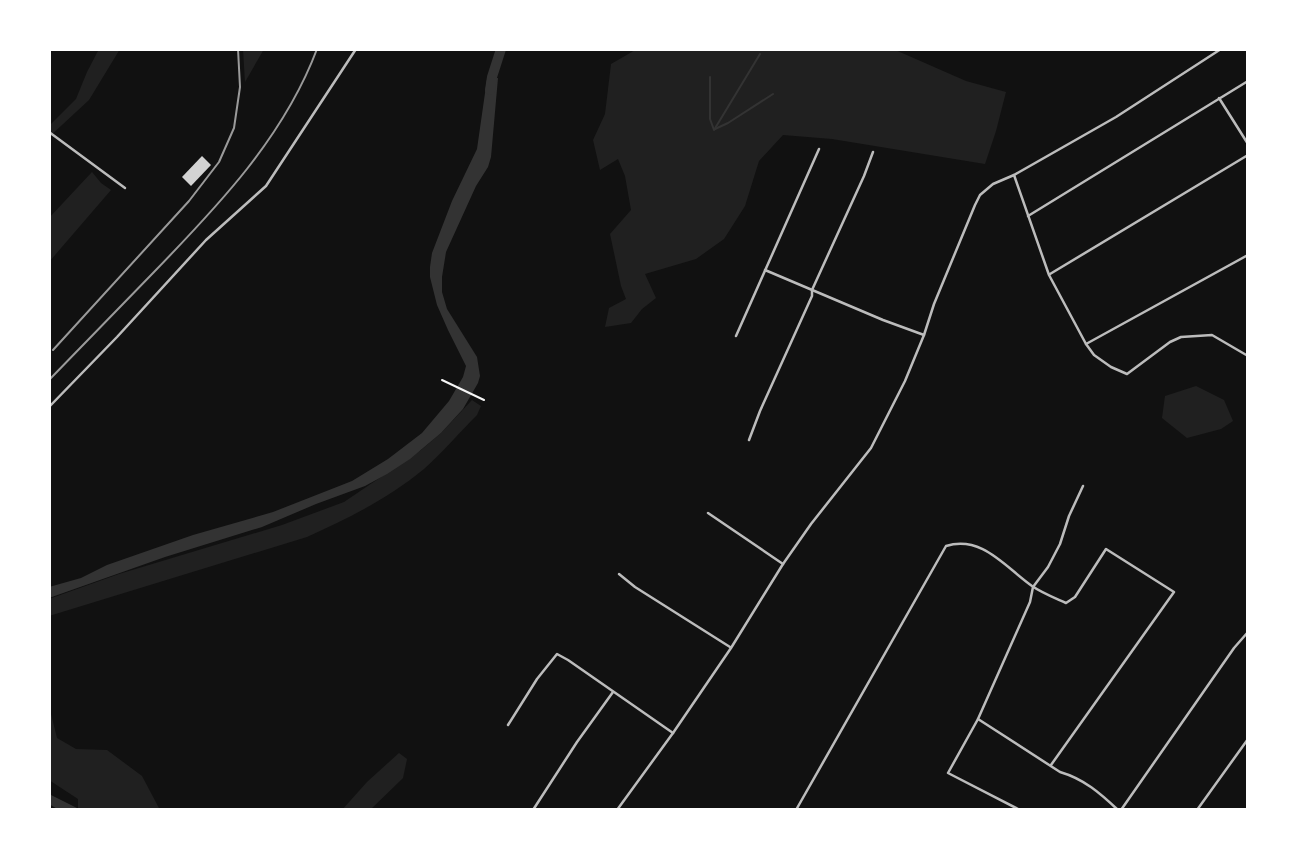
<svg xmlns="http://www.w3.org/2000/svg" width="1297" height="859" viewBox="0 0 1297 859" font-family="'Work Sans',sans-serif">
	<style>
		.green { fill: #202020 }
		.water { fill: #333 }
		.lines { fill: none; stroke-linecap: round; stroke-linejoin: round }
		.stream { stroke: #333; stroke-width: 2 }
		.river { stroke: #333; stroke-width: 10 }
		.building { fill: #d3d3d3 }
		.path { stroke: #f5f5f5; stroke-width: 2 }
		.minor { stroke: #bcbcbc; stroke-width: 2.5 }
		.rail { stroke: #9a9a9a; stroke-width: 2 }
	</style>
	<rect width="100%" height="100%" fill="#111"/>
	<!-- green -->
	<g class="green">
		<polygon points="99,49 120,49 89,100 49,137 49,126 76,99 87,72"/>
		<polygon points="243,49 264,49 245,82"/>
		<polygon points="637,49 893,49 966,81 1006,92 996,131 985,164 832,139 783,135 759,161 745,206 724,239 696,259 645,274 656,298 642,309 631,323 605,327 609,308 626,299 621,286 610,234 631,210 625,176 618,159 600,170 593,140 605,114 611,64"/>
		<polygon points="92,172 101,183 111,190 49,262 49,218"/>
		<polygon points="1196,386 1224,400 1233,421 1221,429 1187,438 1162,418 1165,396"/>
		<path d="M 472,400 L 481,406 L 477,415 C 460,432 443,452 424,469 C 389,498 349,518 307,537 L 49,616 L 49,599 L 119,574 L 282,525 L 344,502 L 421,450 L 441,433 Z"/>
		<polygon points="49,706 57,738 76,749 107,750 142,776 160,810 78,810 78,799 49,780"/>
		<polygon points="399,753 407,759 403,778 370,810 342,810 367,782"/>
	</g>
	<!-- water -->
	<g class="water">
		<polygon points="498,78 491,157 488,167 476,186 446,252 442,277 442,292 447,309 477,357 480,376 478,383 463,409 441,433 410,459 387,474 365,486 316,504 262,527 165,557 49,598 49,587 81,578 107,565 193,535 273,512 352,481 388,459 422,433 449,401 463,377 466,366 448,330 437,305 430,277 430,267 432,253 452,201 477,149 487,79"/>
		<polygon points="49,794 81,810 59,810 49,804"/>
	</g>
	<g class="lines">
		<!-- stream -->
		<g class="stream">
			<polyline points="710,77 710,119 714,130 760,54"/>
			<polyline points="715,129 728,123 773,94"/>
		</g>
		<!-- river -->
		<polyline class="river" points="490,90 492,77 501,49"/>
	</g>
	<!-- building -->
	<polygon class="building" points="202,156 211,165 191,186 182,177"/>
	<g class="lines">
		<!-- path -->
		<polyline class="path" points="442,380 484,400"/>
		<!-- minor -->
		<g class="minor">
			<polyline points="1219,98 1248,144"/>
			<polyline points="49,132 125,188"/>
			<polyline points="1014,175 1049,275 1086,344 1094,355 1111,367 1127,374 1170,342 1181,337 1212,335 1248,356"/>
			<polyline points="1028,216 1248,81"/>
			<polyline points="765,270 883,320 924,335"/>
			<polyline points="1050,274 1248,155"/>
			<polyline points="736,336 819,149"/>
			<polyline points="1086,344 1248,255"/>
			<polyline points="49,407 117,337 206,240 266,186 356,49"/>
			<polyline points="749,440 760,411 812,296 812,290 864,176 873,152"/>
			<polyline points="708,513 783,564"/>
			<polyline points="619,574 635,587 730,647"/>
			<path d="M 978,719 L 1060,772 C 1084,779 1100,793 1118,810"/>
			<polyline points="508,725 537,679 557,654 568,660 673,733"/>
			<polyline points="533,810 577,742 613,692"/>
			<polyline points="617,810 673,733 731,648 783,564 811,524 871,448 905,381 924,335 934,304 975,205 980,195 993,184 1014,175 1116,117 1221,49"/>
			<path d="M 796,810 L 946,546 C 982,535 1005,567 1032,586 C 1042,593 1055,598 1066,603 L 1075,597 L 1106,549 L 1174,592 L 1051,765"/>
			<polyline points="1020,810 948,773 978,719 1030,602 1033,587 1048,567 1060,544 1069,516 1083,486"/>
			<polyline points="1121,810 1234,648 1248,632"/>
			<polyline points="1197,810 1248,739"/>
		</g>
		<!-- rail -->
		<g class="rail">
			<polyline points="53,350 189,201 219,162 234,128 240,87 238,49"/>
			<path d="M 49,380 C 84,344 119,308 154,272 C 218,206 284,137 317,49"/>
		</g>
	</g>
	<!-- border -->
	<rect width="1297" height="859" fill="none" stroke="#ffffff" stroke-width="102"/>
</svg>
